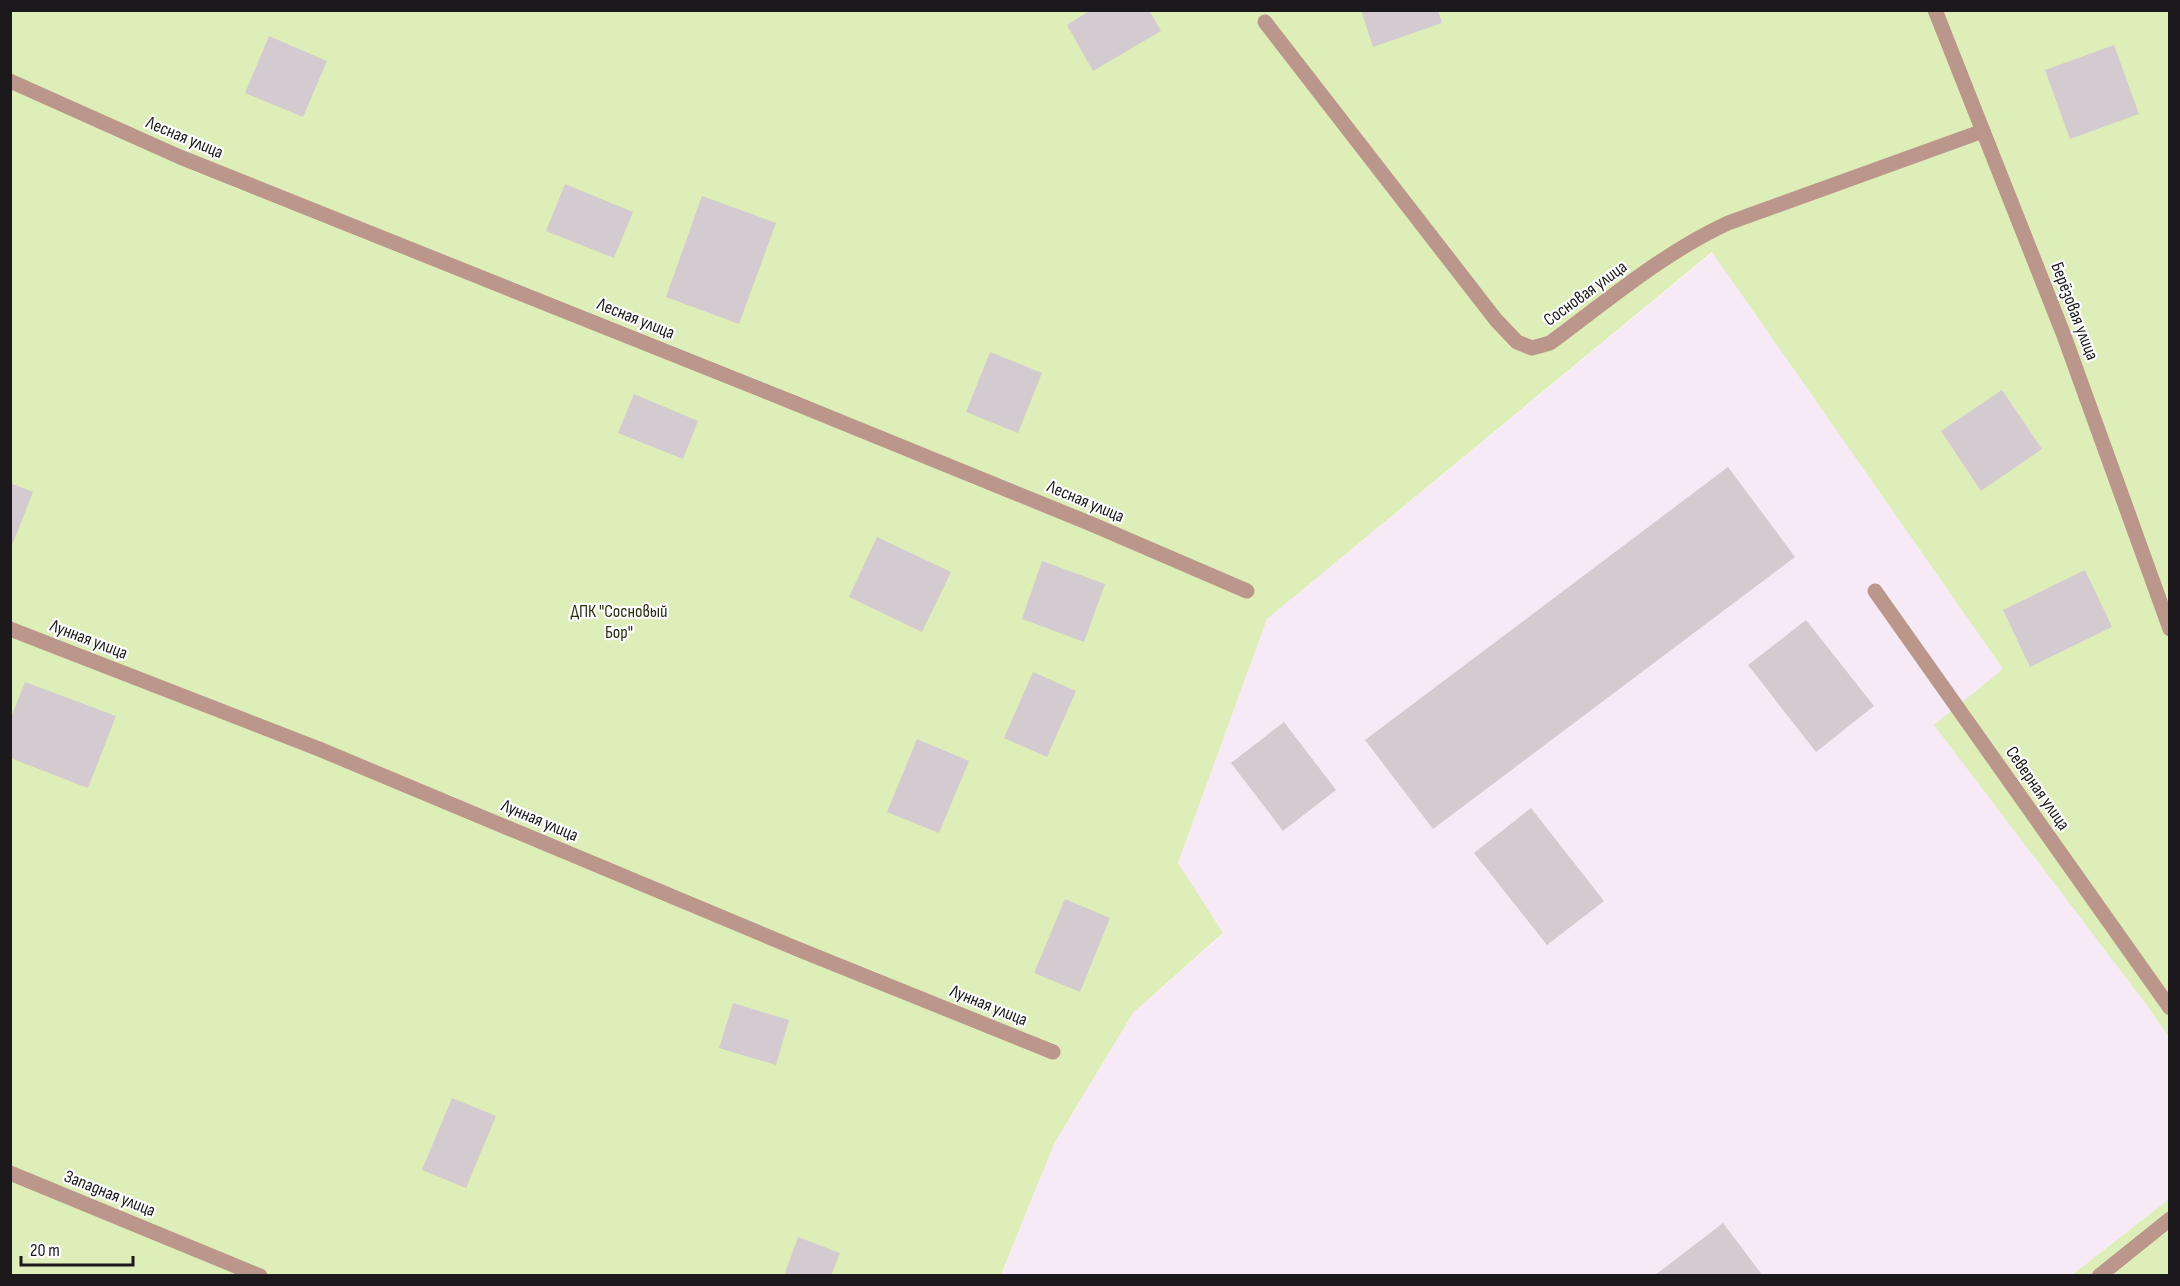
<svg xmlns="http://www.w3.org/2000/svg" width="2180" height="1286" viewBox="0 0 2180 1286" font-family="'Sofia Sans Condensed',sans-serif">
	<style>
		.built { fill: #f6eaf7 }
		.green { fill: #deeeb8 }
		.building { fill: #d3cbcf }
		.lines { fill: none; stroke-linecap: round; stroke-linejoin: round }
		.minor { stroke: #bb978b; stroke-width: 15 }
		.labels { text-anchor: middle; stroke-width: 4.5; stroke-linejoin: round; paint-order: stroke }
		.street-label { font-size: 18px; fill: #1b191c; stroke: #fff }
		.park-label { font-size: 18px; fill: #2a3211; stroke: #fff }
	</style>
	<rect width="100%" height="100%" fill="#fefaff"/>
	<!-- built -->
	<polygon class="built" points="1713,252 2003,669 2149,1008 2169,1037 2169,1199 2072,1275 1001,1276 1055,1142 1133,1013 1223,934 1178,863 1267,619"/>
	<!-- green -->
	<g class="green">
		<polygon points="10,11 2169,11 2169,1037 2149,1008 1934,725 2003,669 1712,252 1267,619 1178,863 1223,933 1133,1013 1055,1142 1001,1275 11,1275"/>
		<polygon points="2169,1199 2169,1275 2072,1275"/>
	</g>
	<!-- building -->
	<g class="building">
		<polygon points="1091,10 1149,10 1161,31 1093,71 1067,25"/>
		<polygon points="1361,10 1438,10 1442,23 1373,47"/>
		<polygon points="269,36 327,61 303,117 245,93"/>
		<polygon points="2114,45 2139,114 2070,139 2045,70"/>
		<polygon points="565,184 633,212 614,258 546,231"/>
		<polygon points="702,196 776,223 739,324 666,297"/>
		<polygon points="990,352 1042,373 1018,433 966,412"/>
		<polygon points="2002,390 2042,449 1981,491 1941,431"/>
		<polygon points="634,394 698,421 683,459 618,433"/>
		<polygon points="1728,467 1795,557 1433,829 1365,740"/>
		<polygon points="10,483 33,492 11,548 10,548"/>
		<polygon points="877,537 951,572 922,632 849,597"/>
		<polygon points="1042,561 1105,584 1084,642 1022,619"/>
		<polygon points="2085,570 2112,627 2030,667 2003,610"/>
		<polygon points="1806,620 1874,706 1816,752 1748,665"/>
		<polygon points="1033,672 1076,691 1047,757 1004,738"/>
		<polygon points="25,682 116,716 88,788 10,758 10,720"/>
		<polygon points="1284,722 1336,790 1283,831 1231,763"/>
		<polygon points="917,739 969,761 939,833 887,812"/>
		<polygon points="1531,808 1604,901 1547,945 1474,853"/>
		<polygon points="1065,899 1110,918 1080,992 1034,973"/>
		<polygon points="733,1003 789,1020 776,1065 719,1048"/>
		<polygon points="452,1098 496,1116 466,1188 422,1170"/>
		<polygon points="1723,1223 1763,1276 1654,1276"/>
		<polygon points="798,1237 840,1253 831,1276 784,1276"/>
	</g>
	<g class="lines">
		<!-- minor -->
		<g class="minor">
			<polyline points="1935,10 2063,333 2170,629"/>
			<path d="M 1265,22 L 1496,320 L 1517,342 L 1532,348 L 1550,343 C 1607,301 1663,253 1728,223 L 1983,131"/>
			<polyline points="10,81 180,157 792,402 1089,523 1247,591"/>
			<polyline points="1875,591 2170,1008"/>
			<polyline points="10,629 319,749 800,950 1053,1052"/>
			<polyline points="10,1173 260,1276"/>
			<polyline points="2099,1276 2170,1219"/>
		</g>
	</g>
	<g class="labels">
		<!-- street labels -->
		<g class="street-label">
			<text transform="translate(185 137) rotate(23)" y="6">Лесная улица</text>
			<text transform="translate(1585 293) rotate(-36)" y="6">Сосновая улица</text>
			<text transform="translate(2075 311) rotate(69)" y="6">Берёзовая улица</text>
			<text transform="translate(636 318) rotate(22)" y="6">Лесная улица</text>
			<text transform="translate(1086 501) rotate(23)" y="6">Лесная улица</text>
			<text transform="translate(89 639) rotate(21)" y="6">Лунная улица</text>
			<text transform="translate(2038 788) rotate(55)" y="6">Северная улица</text>
			<text transform="translate(540 820) rotate(23)" y="6">Лунная улица</text>
			<text transform="translate(989 1005) rotate(22)" y="6">Лунная улица</text>
			<text transform="translate(110 1193) rotate(22)" y="6">Западная улица</text>
		</g>
		<!-- park labels -->
		<g class="park-label">
			<text x="619" y="617">ДПК "Сосновый<tspan x="619" dy="21">Бор"</tspan></text>
		</g>
	</g>
	<!-- border -->
	<rect width="2180" height="1286" fill="none" stroke="#1b191c" stroke-width="24"/>
	<!-- scale -->
	<path d="M21 1256v9h112v-9" fill="none" stroke="#1b191c" stroke-width="3"/>
	<text x="30" y="1256" font-size="18" fill="#1b191c" stroke="#ffffff" stroke-width="4.5" paint-order="stroke">20 m</text>
</svg>
